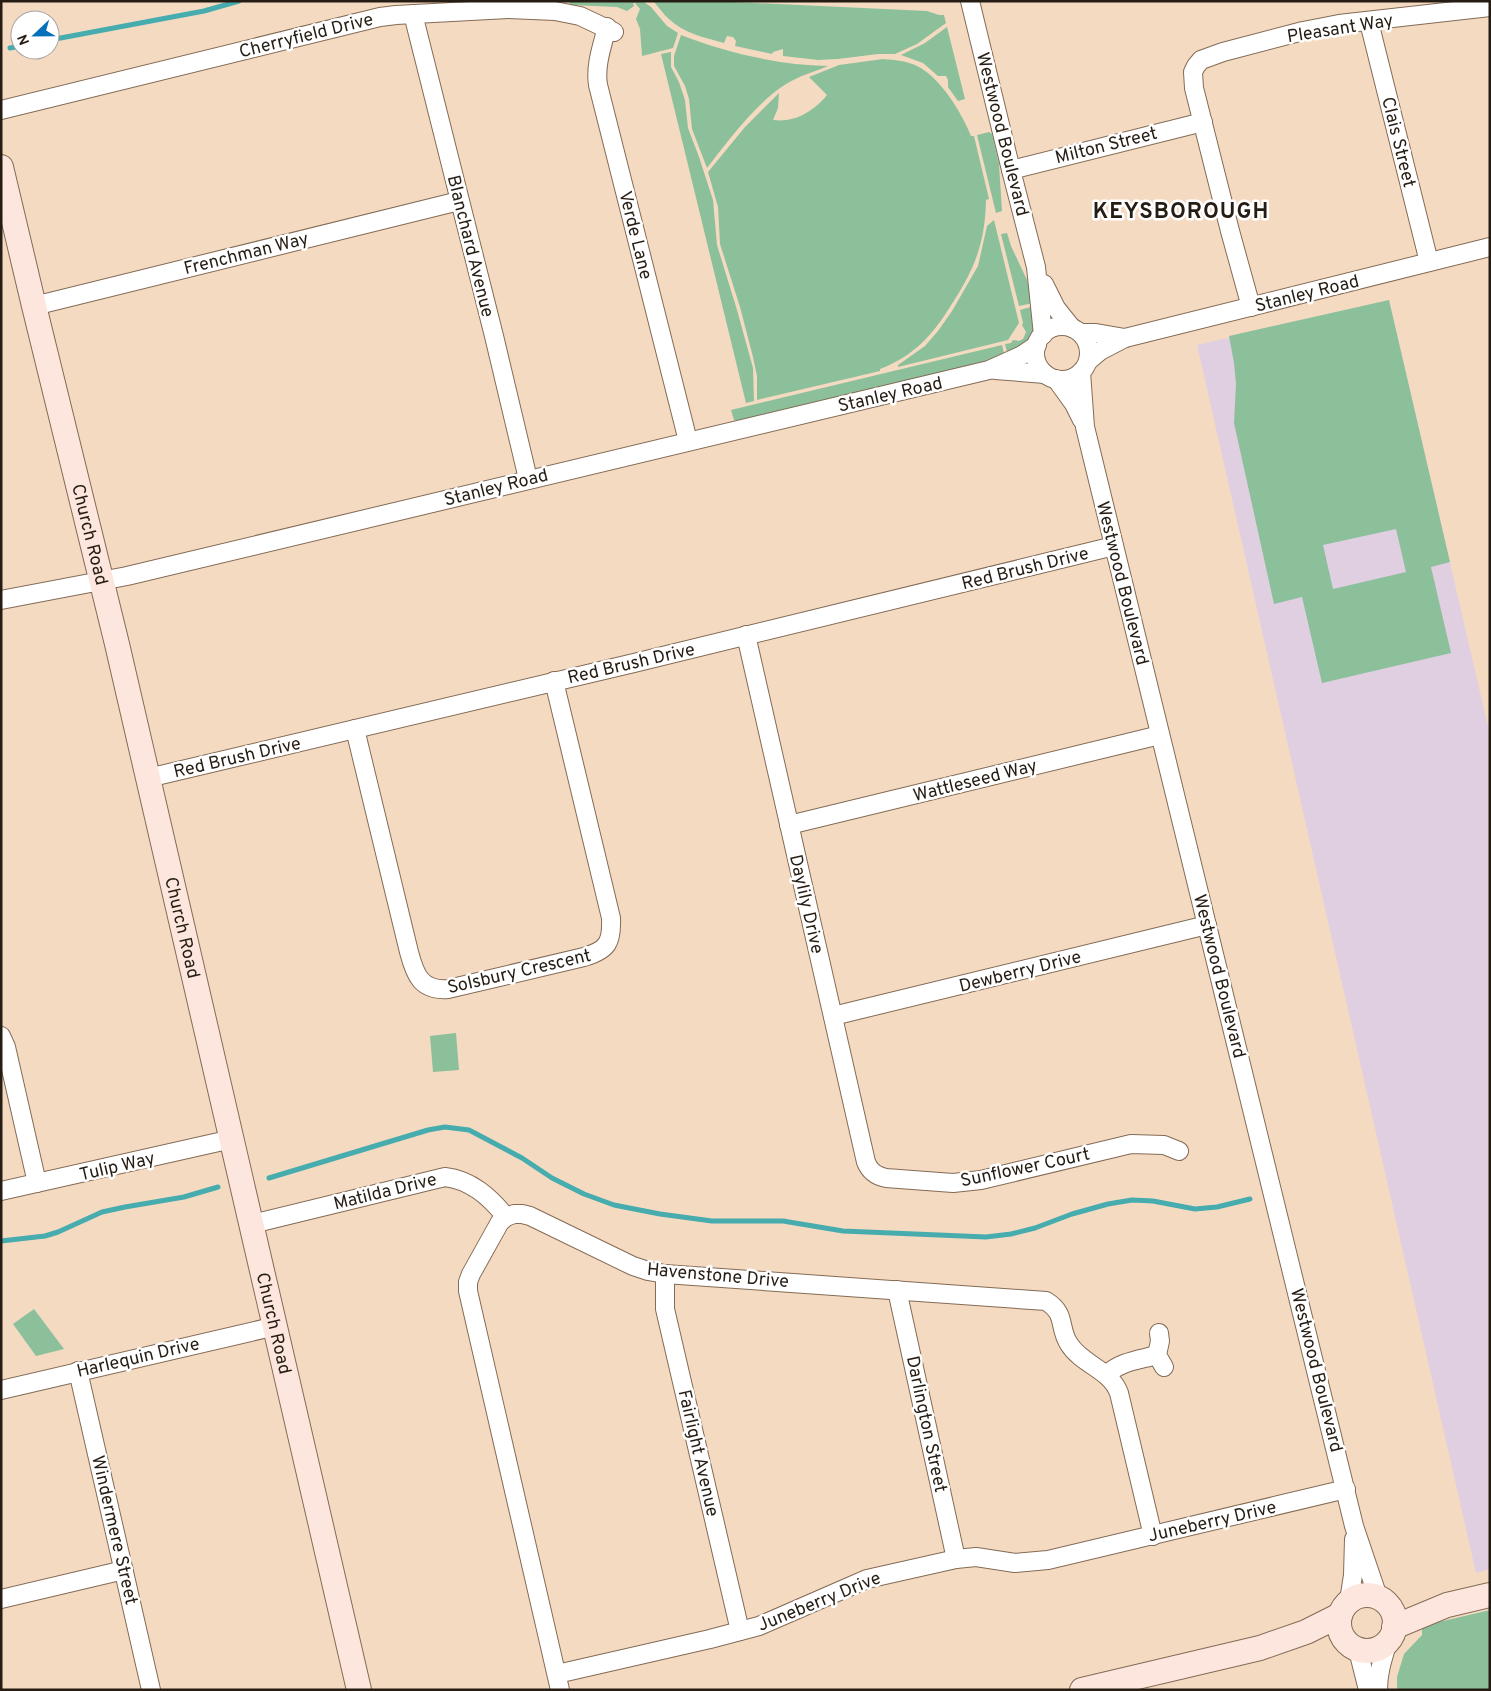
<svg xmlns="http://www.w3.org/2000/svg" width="1491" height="1691" viewBox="0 0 1491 1691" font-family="Overpass,sans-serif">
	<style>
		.education { fill: #dfcfe1 }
		.green { fill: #8cc09b; fill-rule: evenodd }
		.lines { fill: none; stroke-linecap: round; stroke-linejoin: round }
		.stream { stroke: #46acad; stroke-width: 5 }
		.minor-casing { stroke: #836b55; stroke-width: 20 }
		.secondary-casing { stroke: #836b55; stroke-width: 26 }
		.minor { stroke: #fff; stroke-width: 18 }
		.secondary { stroke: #fce6dd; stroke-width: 24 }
		.labels { text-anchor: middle; stroke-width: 5; stroke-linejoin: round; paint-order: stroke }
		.street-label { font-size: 18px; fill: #251c13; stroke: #fff }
		.district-label { font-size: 22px; font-weight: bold; letter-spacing: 1px; fill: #251c13; stroke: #fff }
	</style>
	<rect width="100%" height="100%" fill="#f5dac2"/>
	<!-- education -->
	<polygon class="education" points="1389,300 1490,735 1490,1569 1476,1573 1197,345"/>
	<!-- green -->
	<g class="green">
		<polygon points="569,1 644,2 651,7 667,26 678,33 673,48 642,56 640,29 636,19 640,9 635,3 633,3 634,6 627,11 617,7 570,5"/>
		<path d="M 653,1 L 711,1 L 927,11 L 939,15 L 944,15 L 946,23 L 917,44 L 895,54 L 878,54 L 838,59 L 818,60 L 783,56 L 783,49 L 773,52 L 772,54 L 735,46 L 736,41 L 733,37 L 727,36 L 724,43 C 706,38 683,33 669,19 C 663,14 659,7 653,1 Z"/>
		<polygon points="947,27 965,99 958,101 948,87 948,80 946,76 938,76 923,63 901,55 925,43"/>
		<path d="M 681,35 C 727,53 779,65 828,66 C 814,72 799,76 786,84 C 758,101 727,142 707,168 L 692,129 L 689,99 L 685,86 L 674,66 L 674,56 Z"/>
		<polygon points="671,52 671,67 679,82 685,100 688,128 699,157 713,200 717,245 737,310 753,368 754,401 746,403 661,54"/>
		<path d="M 883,59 C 895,60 907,61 917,66 C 940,77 962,113 971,136 L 974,136 L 989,199 L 986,200 C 985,245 974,270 950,307 C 932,336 912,357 880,369 L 880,371 L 757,400 L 757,376 L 753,357 L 740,307 L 720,244 L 718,207 L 708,172 L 745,127 L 779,93 L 778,108 L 773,120 C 795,123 814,111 827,95 L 809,77 L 839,65 Z"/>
		<polygon points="989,132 992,134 999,164 1002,211 996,213 977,135"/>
		<polygon points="994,220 1019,323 1008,340 898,367 898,365 925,346 938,331 952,311 978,266 987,226"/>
		<polygon points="1007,233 1011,246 1027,280 1033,303 1019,306 1001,234"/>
		<path d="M 1389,300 L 1450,562 L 1431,567 L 1451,653 L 1322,683 L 1302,597 L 1274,604 L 1234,423 L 1236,384 L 1234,363 L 1229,336 ZM 1396,529 L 1406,572 L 1333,589 L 1323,545 Z"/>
		<path d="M 1034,306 C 1037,340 1037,338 1008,356 L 1005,344 L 1011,343 L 1013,340 L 1019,341 L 1023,339 L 1026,332 L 1022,325 L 1023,323 L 1020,310 Z"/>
		<polygon points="1002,345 1005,357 737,421 734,420 731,410"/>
		<polygon points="456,1033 459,1070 433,1072 430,1036"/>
		<polygon points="34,1309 64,1349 36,1356 13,1324"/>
		<polygon points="1490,1610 1490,1690 1397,1690 1397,1677 1404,1654 1422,1635 1422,1626"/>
	</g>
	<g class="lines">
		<!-- stream -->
		<g class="stream">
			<polyline points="50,40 204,11 239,1"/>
			<polyline points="10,48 20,46"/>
			<polyline points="269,1178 428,1130 445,1127 469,1130 522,1158 552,1178 584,1194 614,1205 660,1214 712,1221 783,1221 843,1231 986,1237 1011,1234 1035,1228 1072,1214 1108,1204 1132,1200 1153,1201 1195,1209 1217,1207 1250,1199"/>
			<polyline points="1,1241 45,1236 58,1232 102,1212 125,1207 184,1197 218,1187"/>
		</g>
		<defs>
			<g id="minor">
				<polyline points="970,1 1011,170 1036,267 1043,335"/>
				<polyline points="413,14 494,336 528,479"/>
				<polyline points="1369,22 1429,262"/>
				<path d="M 607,27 C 602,47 595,65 598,85 L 688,441"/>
				<polyline points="1,110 380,17 396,15 508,9 555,11 580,16 614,32"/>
				<polyline points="1011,170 1203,122"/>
				<polyline points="1044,284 1056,308 1072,328"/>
				<polyline points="34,306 459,201"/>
				<polyline points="1251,307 1230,231 1194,88 1193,72 1196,66 1201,60 1223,52 1303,31 1339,24 1490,7"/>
				<circle cx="1062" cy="353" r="27"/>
				<polyline points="1081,333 1096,333 1125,338"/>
				<polyline points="1088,361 1100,351 1125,338 1490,247"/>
				<polyline points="995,370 1045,374"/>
				<polyline points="1081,372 1085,427 1354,1526 1378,1597"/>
				<polyline points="1056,379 1074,404 1082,420"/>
				<polyline points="1,600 127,576 989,370 1022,355 1037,345"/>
				<path d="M 746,635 L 866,1162 C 870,1172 876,1176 886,1178 L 953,1183 L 981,1180 L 1131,1144 L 1164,1145 L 1179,1151"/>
				<path d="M 355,729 L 409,952 C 415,975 421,991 448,989 L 584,957 C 608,950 612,942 611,918 L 554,681"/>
				<polyline points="148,778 634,663 1114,546"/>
				<polyline points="789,825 1160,735"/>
				<polyline points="833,1016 1207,925"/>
				<polyline points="1,1036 6,1047 37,1183"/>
				<polyline points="1,1191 232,1139"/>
				<path d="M 252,1224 L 445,1177 C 471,1180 490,1197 506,1217"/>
				<polyline points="665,1274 665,1309 740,1631"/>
				<polyline points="897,1290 956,1559"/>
				<polyline points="1159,1333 1160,1341 1157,1355 1164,1367"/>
				<polyline points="78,1371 151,1690"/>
				<path d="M 1106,1375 C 1121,1361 1139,1360 1157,1355"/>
				<polyline points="1,1390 276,1326"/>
				<polyline points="1,1599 124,1570"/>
				<polyline points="1349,1601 1353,1575 1354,1539"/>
				<polyline points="1358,1650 1368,1690"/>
				<polyline points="557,1674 710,1639 759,1626 867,1579 956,1559 976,1557 1015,1563 1048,1560 1346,1489"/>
				<path d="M 560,1690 L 468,1291 L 468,1282 L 471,1274 L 500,1222 L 506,1217 L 514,1214 L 522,1214 L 530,1216 L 633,1266 L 648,1271 L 665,1274 L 1046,1301 C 1067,1314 1058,1327 1069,1344 C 1082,1365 1110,1369 1119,1393 L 1153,1536"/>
				<path d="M 1378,1690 C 1378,1672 1383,1658 1388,1641"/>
			</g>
			<g id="secondary">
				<path id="s1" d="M 1,167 L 34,306 L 117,644 L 359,1690"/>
				<circle cx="1367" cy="1623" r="28"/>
				<polyline points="1394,1627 1447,1605 1490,1595"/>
				<polyline points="1082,1690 1260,1648 1306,1632 1340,1615"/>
			</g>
		</defs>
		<!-- minor casing -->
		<use href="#minor" class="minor-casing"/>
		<!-- secondary casing -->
		<use href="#secondary" class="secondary-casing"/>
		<!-- minor -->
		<use href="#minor" class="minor"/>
		<!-- secondary -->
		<use href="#secondary" class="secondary"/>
	</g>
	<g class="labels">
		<!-- street labels -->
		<g class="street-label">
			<text transform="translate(1340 28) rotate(-9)" y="6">Pleasant Way</text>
			<text transform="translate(306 35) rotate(-14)" y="6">Cherryfield Drive</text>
			<text transform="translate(1003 134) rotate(76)" y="6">Westwood Boulevard</text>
			<text transform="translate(1399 142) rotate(76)" y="6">Clais Street</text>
			<text transform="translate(1106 145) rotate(-14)" y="6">Milton Street</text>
			<text transform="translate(636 235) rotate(76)" y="6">Verde Lane</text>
			<text transform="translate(471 246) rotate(76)" y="6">Blanchard Avenue</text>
			<text transform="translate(246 253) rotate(-14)" y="6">Frenchman Way</text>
			<text transform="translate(1307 293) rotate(-14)" y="6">Stanley Road</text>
			<text transform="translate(890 394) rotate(-13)" y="6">Stanley Road</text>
			<text transform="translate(496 487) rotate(-14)" y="6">Stanley Road</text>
			<text dy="6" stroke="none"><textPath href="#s1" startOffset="378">Church Road</textPath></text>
			<text transform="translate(1025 568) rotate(-14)" y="6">Red Brush Drive</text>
			<text transform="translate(1123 583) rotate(76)" y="6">Westwood Boulevard</text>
			<text transform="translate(631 663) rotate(-13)" y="6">Red Brush Drive</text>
			<text transform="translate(237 757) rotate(-13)" y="6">Red Brush Drive</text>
			<text transform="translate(975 780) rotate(-14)" y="6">Wattleseed Way</text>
			<text transform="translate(807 904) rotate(77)" y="6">Daylily Drive</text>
			<text dy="6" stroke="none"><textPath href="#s1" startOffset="782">Church Road</textPath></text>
			<text transform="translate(519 971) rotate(-13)" y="6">Solsbury Crescent</text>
			<text transform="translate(1020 971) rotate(-14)" y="6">Dewberry Drive</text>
			<text transform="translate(1220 976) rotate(76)" y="6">Westwood Boulevard</text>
			<text transform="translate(117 1166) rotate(-13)" y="6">Tulip Way</text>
			<text transform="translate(1025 1167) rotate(-12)" y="6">Sunflower Court</text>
			<text transform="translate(385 1191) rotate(-14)" y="6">Matilda Drive</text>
			<text transform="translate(718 1275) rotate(5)" y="6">Havenstone Drive</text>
			<text dy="6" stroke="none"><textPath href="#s1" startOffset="1188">Church Road</textPath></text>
			<text transform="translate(138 1357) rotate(-13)" y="6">Harlequin Drive</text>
			<text transform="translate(1317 1370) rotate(76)" y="6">Westwood Boulevard</text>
			<text transform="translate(927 1424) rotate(78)" y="6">Darlington Street</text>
			<text transform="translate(699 1453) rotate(77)" y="6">Fairlight Avenue</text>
			<text transform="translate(1212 1521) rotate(-13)" y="6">Juneberry Drive</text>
			<text transform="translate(115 1530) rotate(77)" y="6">Windermere Street</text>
			<text transform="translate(819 1601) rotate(-22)" y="6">Juneberry Drive</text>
		</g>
		<!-- district labels -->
		<g class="district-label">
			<text x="1181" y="218">KEYSBOROUGH</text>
		</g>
	</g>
	<!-- border -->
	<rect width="1491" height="1691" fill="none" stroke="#251c13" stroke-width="5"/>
	<!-- north arrow -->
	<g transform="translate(35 35) rotate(248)"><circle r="24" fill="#ffffff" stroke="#a8a4a1"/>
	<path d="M0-4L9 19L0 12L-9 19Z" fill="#0470bb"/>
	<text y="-8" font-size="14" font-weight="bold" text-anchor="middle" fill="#251c13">N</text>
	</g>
</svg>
